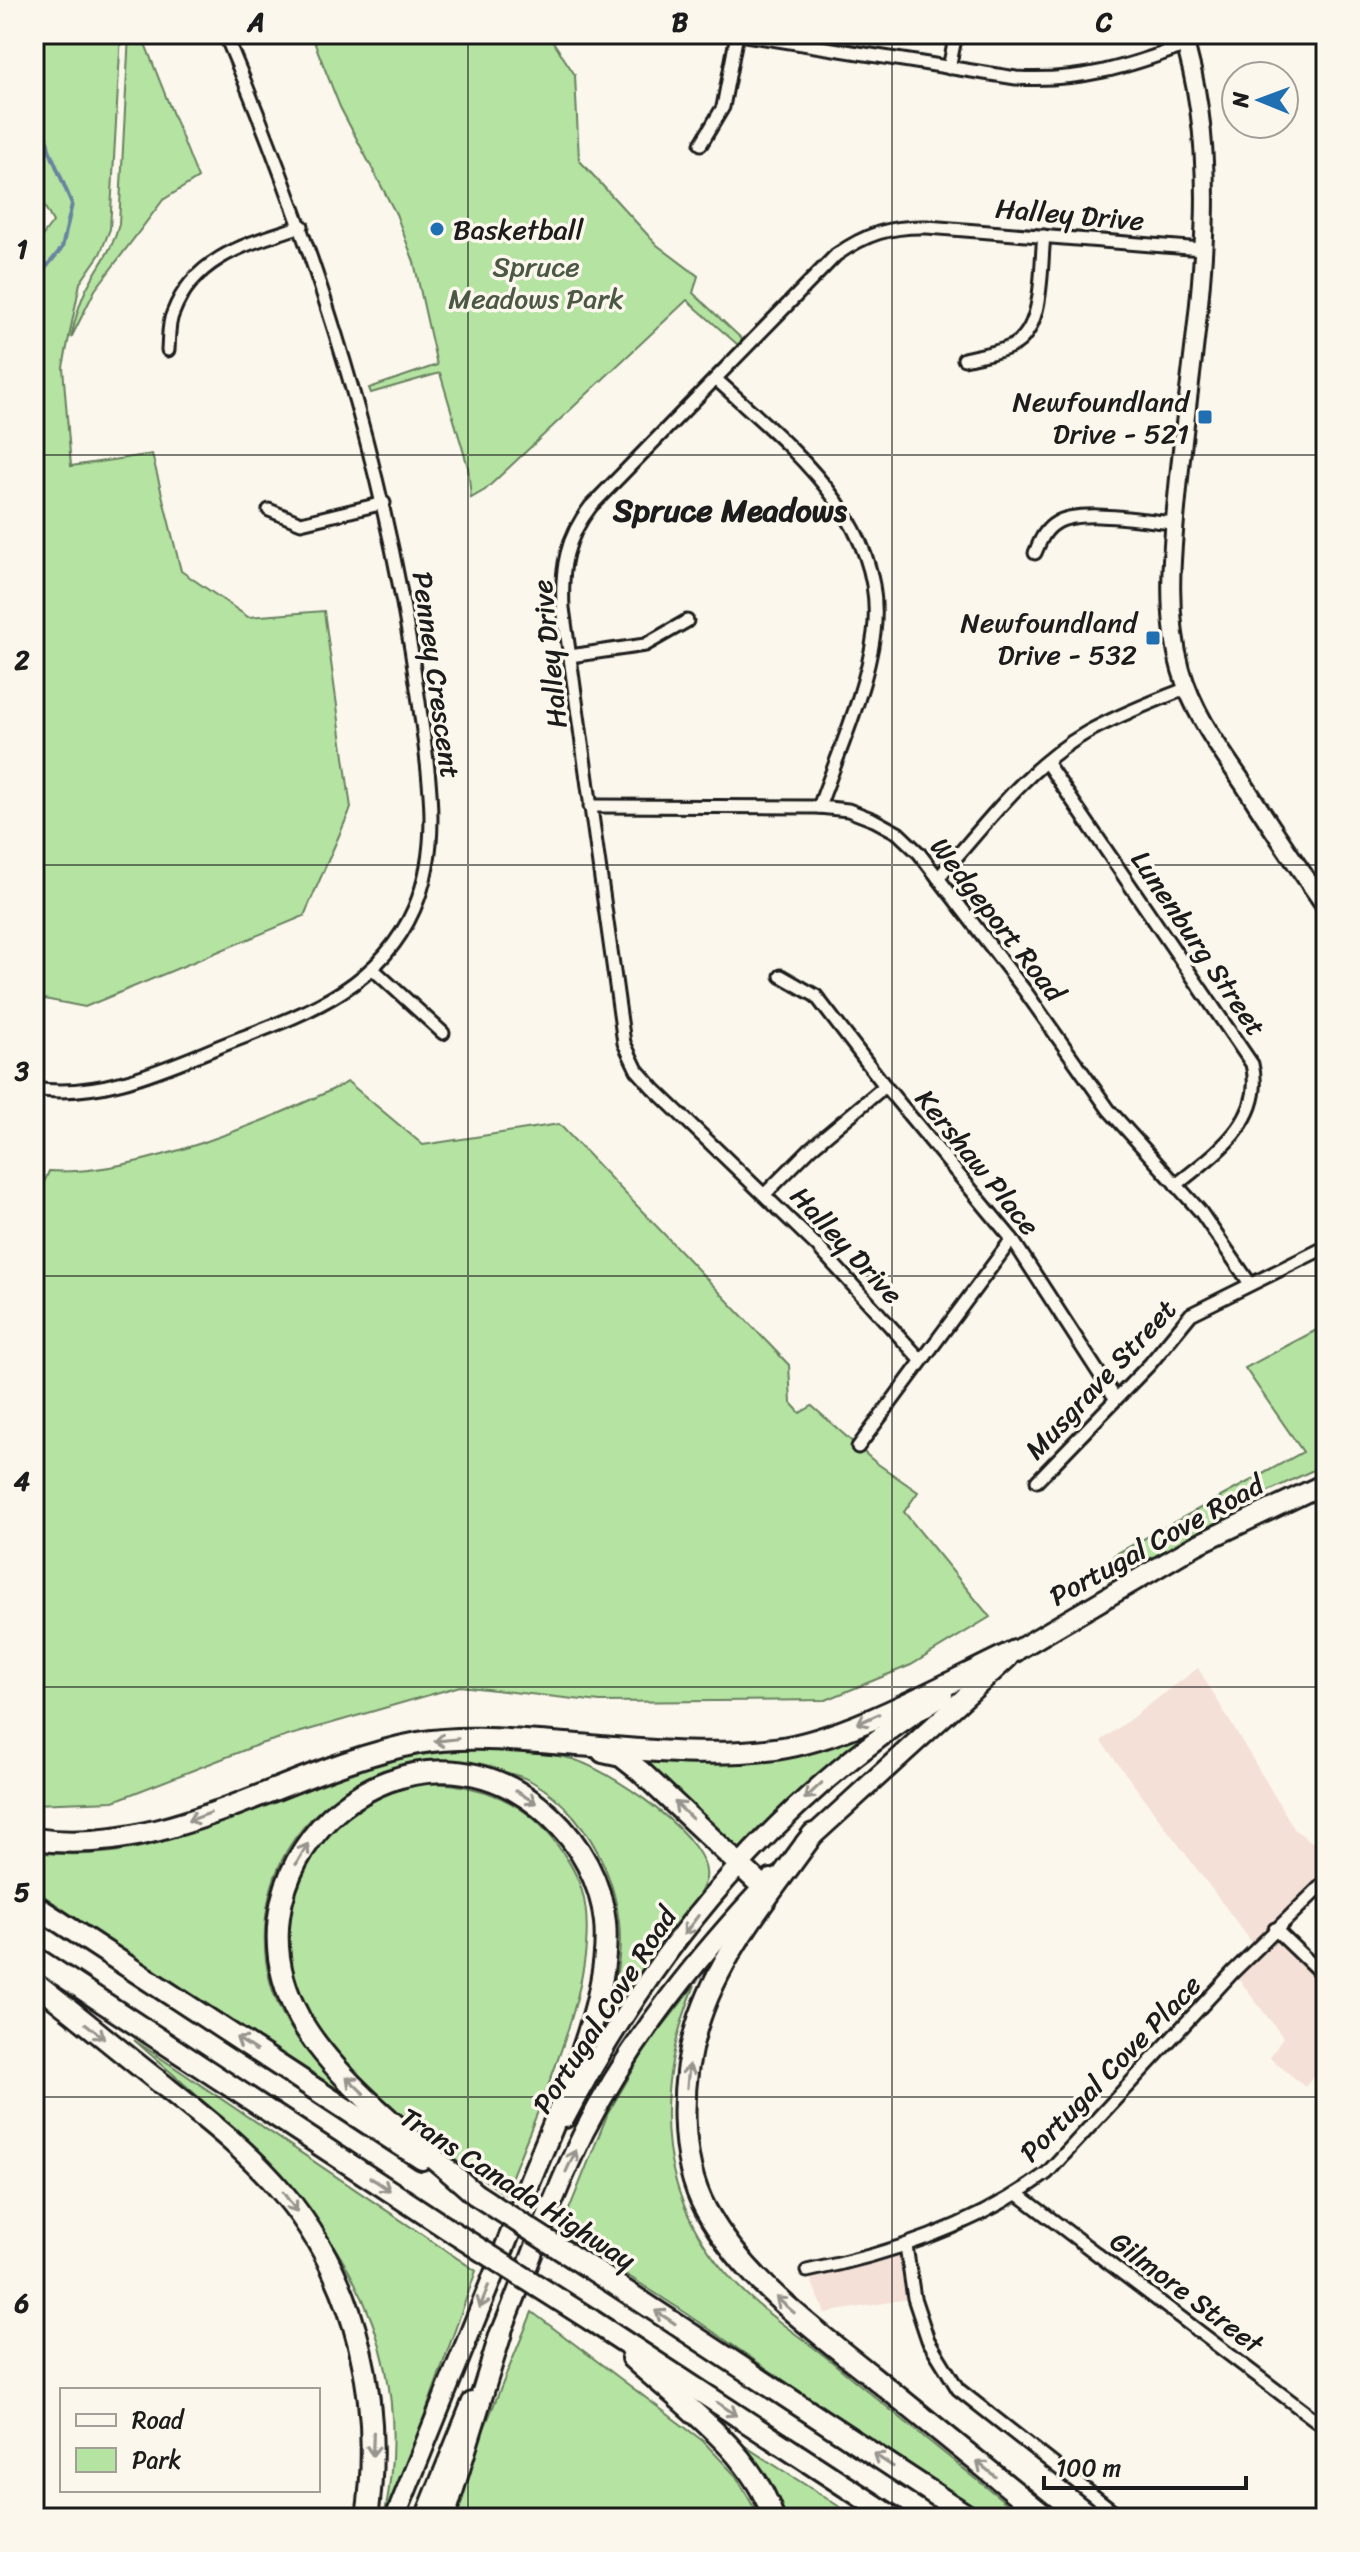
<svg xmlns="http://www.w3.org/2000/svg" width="1360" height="2552" viewBox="0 0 1360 2552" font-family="Sriracha,sans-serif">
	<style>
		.built { fill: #f4e0d6 }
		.green { fill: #b4e3a2; stroke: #68805f; stroke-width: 2 }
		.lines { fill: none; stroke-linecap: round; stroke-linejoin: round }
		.stream { stroke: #68849f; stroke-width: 4 }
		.street-casing { stroke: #1c1c1c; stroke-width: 17 }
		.secondary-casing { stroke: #1c1c1c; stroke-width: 22 }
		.primary-casing { stroke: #1c1c1c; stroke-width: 24 }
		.highway-casing { stroke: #1c1c1c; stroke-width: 26 }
		.street { stroke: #fbf7ec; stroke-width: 11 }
		.secondary { stroke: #fbf7ec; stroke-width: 16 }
		.primary { stroke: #fbf7ec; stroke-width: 18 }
		.highway { stroke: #fbf7ec; stroke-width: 20 }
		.highway-bridge-casing { stroke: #1c1c1c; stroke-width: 26; stroke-linecap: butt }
		.highway-bridge { stroke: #fbf7ec; stroke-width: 20 }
		.oneway { stroke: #97948e }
		.grid { fill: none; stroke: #1c1c1c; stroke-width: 2; stroke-opacity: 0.55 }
		.poi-dot { fill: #1f6fb2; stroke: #fbf7ec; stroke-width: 3 }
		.labels { text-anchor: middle; stroke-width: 7; stroke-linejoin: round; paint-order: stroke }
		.street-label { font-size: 28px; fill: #1c1c1c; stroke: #fbf7ec }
		.poi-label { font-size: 28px; fill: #1c1c1c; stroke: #fbf7ec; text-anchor: end }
		.park-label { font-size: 28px; fill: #4a5844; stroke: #fbf7ec }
		.quarter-label { font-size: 32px; font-weight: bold; fill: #1c1c1c; stroke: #fbf7ec }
		.neatline { fill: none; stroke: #1c1c1c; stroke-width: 3 }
		.grid-label { font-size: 26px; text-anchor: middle; font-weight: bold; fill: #1c1c1c }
	</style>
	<rect width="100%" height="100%" fill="#fbf7ec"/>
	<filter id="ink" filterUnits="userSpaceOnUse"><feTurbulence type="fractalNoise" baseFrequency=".0125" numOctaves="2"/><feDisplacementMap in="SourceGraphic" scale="16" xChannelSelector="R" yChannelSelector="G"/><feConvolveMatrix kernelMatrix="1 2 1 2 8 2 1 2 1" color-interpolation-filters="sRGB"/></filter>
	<g filter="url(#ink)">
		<!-- built -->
		<g class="built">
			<polygon points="1198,1668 1295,1830 1326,1852 1326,1881 1275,1929 1326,1978 1326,2061 1305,2087 1270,2058 1283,2037 1233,1972 1256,1948 1101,1741"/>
			<polygon points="906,2246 914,2298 825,2313 807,2271"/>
		</g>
		<!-- green -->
		<g class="green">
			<polygon points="34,34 121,34 110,229 100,254 80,283 63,367 71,466 152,454 181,571 248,617 324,611 351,808 304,916 85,1007 34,997 34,247 53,222 34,187"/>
			<path d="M 129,34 L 142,36 L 198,178 L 163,200 L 95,290 L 71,338 C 75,319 80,299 90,282 C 101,262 114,247 119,224 Z"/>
			<polygon points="311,34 548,34 575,75 579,160 657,245 698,276 693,293 743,340 738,345 687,300 485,490 471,498 468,467 440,373 371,393 369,388 437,365 414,262 396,214 340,107"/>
			<path d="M 348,1082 L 423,1145 L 559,1124 L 789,1365 L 791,1403 L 800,1413 L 812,1406 L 875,1462 L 918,1492 L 904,1512 L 990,1617 L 911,1665 L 826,1700 L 600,1702 L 460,1686 L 260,1744 L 114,1801 L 34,1804 L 34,1205 L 49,1171 C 134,1177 271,1120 348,1082 Z"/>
			<polygon points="1326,1325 1326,1464 1235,1507 1237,1511 1109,1581 1106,1573 1114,1555 1303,1452 1245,1368"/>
			<polygon points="897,1715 745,1849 735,1852 628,1753 699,1761"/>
			<path d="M 471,1749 C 503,1752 537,1751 568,1758 C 603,1765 720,1842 705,1882 C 694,1912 663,1940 645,1966 C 621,1999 600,2035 578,2069 C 592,2040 607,2011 615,1979 C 634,1907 596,1817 531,1781 C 514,1772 491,1769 472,1767 C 379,1755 286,1806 268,1903 C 252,1993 294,2042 354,2103 L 207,2010 L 34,1889 L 34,1852 C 76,1857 117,1854 158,1843 L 386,1759 Z"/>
			<path d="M 435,1783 C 480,1785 523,1801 552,1838 C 564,1854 576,1870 582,1891 C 606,1974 534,2114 505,2194 C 412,2130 273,2047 286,1915 C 288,1895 303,1872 314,1855 C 331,1827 366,1797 398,1786 C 409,1783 423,1784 435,1783 Z"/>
			<path d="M 695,1985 C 650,2095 654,2206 745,2293 C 771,2318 803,2338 831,2361 C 895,2414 960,2466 1025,2518 L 984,2518 L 686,2313 L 560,2232 L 608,2113 L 648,2045 Z"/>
			<path d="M 134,2040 L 476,2271 L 388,2518 L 384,2518 C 430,2296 285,2171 134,2040 Z"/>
			<polygon points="532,2312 703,2441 736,2476 760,2518 454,2518 465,2475"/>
			<polygon points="729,2436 857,2518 782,2518"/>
		</g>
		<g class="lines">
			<!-- stream -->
			<polyline class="stream" points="34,85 49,149 72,204 62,248 34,282"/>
			<defs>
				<g id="street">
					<path d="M 739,34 L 1016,78 C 1078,82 1128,67 1186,45"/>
					<polyline points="949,68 956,34"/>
					<polyline points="701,144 723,107 737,34"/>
					<path d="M 168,350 C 169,338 168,323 173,313 C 195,255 251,243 302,226"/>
					<path d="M 964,359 C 979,355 998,353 1012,346 C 1045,330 1040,267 1044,236"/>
					<path d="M 718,381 C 790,447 888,522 874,633 C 867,689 838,754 819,807"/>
					<polyline points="269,510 301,523 384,503"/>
					<path d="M 1035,553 C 1040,541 1045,529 1056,523 C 1079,508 1146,521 1174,523"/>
					<polyline points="570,656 645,645 687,621"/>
					<path d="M 1046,762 L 1252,1064 C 1266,1120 1215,1154 1176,1185"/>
					<polyline points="590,806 819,807 848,810 874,820 898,833 919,853 1025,991 1109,1110 1200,1211 1249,1282"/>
					<path d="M 938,878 C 984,827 1025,768 1086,733 C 1118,715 1153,702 1187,688"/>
					<polyline points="374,970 443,1033"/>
					<polyline points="781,976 816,996 885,1086 1012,1239 1115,1398"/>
					<path d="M 34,1089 C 107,1100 175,1063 241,1038 C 313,1011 381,984 414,909 C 443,843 428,770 419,702 C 387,469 316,250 225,34"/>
					<polyline points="765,1194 811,1148 885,1086"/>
					<path d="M 921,1360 L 818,1247 L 654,1089 L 637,1070 L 624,1043 L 563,608 C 561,568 566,538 591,506 L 836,255 C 866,234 890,226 927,227 L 1202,249"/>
					<polyline points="858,1447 1012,1239"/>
					<polyline points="1037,1481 1150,1364 1191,1314 1326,1247"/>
					<polyline points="1275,1929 1326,1978"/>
					<polyline points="1018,2194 1326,2428"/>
					<polyline points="906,2246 914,2298 928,2340 958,2389 1122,2518"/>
					<path d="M 807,2271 C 892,2254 977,2225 1047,2173 L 1233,1972 L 1326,1881"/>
				</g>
				<path id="secondary" d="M 1182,34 C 1228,175 1193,334 1179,478 C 1173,541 1164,608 1181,670 C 1193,713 1220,749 1245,786 C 1271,827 1298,867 1326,907"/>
				<g id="primary">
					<polyline points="1002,1659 1196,1545 1326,1483"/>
					<polyline points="805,1843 1008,1658"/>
					<path d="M 565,2118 C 653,1949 779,1795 943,1695"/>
					<path d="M 496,2345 C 526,2274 550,2201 584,2132 C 632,2038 699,1955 771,1879"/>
					<polyline points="395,2518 529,2187"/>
					<polyline points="425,2518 472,2402"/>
				</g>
				<g id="highway">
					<polyline points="603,1752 621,1756 640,1771 763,1887"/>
					<path d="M 813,1834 C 770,1894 719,1954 697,2026 C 680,2080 678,2159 706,2210 C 745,2280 811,2327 872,2376 C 931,2424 989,2471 1047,2518"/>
					<path d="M 34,1839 C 170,1859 289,1767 418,1743 C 458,1736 499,1739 539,1742 C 617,1747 697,1759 775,1749 C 847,1740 947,1683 1015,1651"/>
					<polyline points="34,1905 422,2159"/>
					<polyline points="34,1957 454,2233"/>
					<path d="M 34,1982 C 76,2014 116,2048 157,2080 C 201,2115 247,2150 283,2193 C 359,2283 383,2405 367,2518"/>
					<path d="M 475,2194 C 421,2145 336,2083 300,2019 C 210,1856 414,1688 551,1817 C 580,1844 601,1882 605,1922 C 613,2004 553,2121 523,2198"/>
					<polyline points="610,2281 971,2518"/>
					<polyline points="591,2320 894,2518"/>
					<path d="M 632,2358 C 680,2402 755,2454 773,2518"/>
					<polyline points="444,2518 501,2333"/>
				</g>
			</defs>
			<!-- street casing -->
			<use href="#street" class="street-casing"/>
			<!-- secondary casing -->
			<use href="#secondary" class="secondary-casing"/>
			<!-- primary casing -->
			<use href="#primary" class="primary-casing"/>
			<!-- highway casing -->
			<use href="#highway" class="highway-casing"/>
			<!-- street -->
			<use href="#street" class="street"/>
			<!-- secondary -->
			<use href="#secondary" class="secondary"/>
			<!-- primary -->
			<use href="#primary" class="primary"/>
			<!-- highway -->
			<use href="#highway" class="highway"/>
			<defs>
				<g id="highway-bridge">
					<polyline points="475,2194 610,2281"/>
					<polyline points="454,2233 591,2320"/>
				</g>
			</defs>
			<!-- highway-bridge casing -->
			<use href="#highway-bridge" class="highway-bridge-casing"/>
			<!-- highway-bridge -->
			<use href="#highway-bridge" class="highway-bridge"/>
		</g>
		<!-- one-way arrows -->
		<defs><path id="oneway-shaft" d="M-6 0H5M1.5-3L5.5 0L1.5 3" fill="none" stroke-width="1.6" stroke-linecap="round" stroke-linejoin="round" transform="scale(2)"/></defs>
		<g class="oneway">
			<use href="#oneway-shaft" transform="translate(868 1719) rotate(155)"/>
			<use href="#oneway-shaft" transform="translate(446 1740) rotate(174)"/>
			<use href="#oneway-shaft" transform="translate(813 1791) rotate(137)"/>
			<use href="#oneway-shaft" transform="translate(526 1797) rotate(32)"/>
			<use href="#oneway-shaft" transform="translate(683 1810) rotate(-136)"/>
			<use href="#oneway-shaft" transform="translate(199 1817) rotate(160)"/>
			<use href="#oneway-shaft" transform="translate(302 1854) rotate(-60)"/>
			<use href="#oneway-shaft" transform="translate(691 1925) rotate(127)"/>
			<use href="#oneway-shaft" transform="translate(95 2031) rotate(39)"/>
			<use href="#oneway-shaft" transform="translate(246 2044) rotate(-147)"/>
			<use href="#oneway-shaft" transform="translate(688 2076) rotate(-85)"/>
			<use href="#oneway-shaft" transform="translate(355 2085) rotate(-136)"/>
			<use href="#oneway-shaft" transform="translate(571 2161) rotate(-65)"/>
			<use href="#oneway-shaft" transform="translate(380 2184) rotate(33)"/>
			<use href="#oneway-shaft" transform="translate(290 2202) rotate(54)"/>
			<use href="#oneway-shaft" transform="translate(484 2297) rotate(111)"/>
			<use href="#oneway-shaft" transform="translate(785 2305) rotate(-140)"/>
			<use href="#oneway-shaft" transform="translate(665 2317) rotate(-147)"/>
			<use href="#oneway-shaft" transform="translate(727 2409) rotate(33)"/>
			<use href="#oneway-shaft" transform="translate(373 2444) rotate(92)"/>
			<use href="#oneway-shaft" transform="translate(883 2460) rotate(-147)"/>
			<use href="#oneway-shaft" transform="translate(986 2469) rotate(-141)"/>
		</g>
	</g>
	<!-- grid -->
	<path class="grid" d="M 468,34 L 468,2518M 892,34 L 892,2518M 34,455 L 1326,455M 34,865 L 1326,865M 34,1276 L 1326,1276M 34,1687 L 1326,1687M 34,2097 L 1326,2097"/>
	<!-- markers -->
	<g class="poi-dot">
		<circle cx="437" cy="229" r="8"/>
		<rect x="1197" y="409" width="16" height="16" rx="4"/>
		<rect x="1145" y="630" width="16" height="16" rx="4"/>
	</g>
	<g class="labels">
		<!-- street labels -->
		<g class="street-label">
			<text transform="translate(1070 214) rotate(5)" y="10">Halley Drive</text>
			<text transform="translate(549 654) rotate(-96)" y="10">Halley Drive</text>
			<text transform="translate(437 675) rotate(82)" y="10">Penney Crescent</text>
			<text transform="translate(998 919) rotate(52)" y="10">Wedgeport Road</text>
			<text transform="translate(1199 943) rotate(56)" y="10">Lunenburg Street</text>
			<text transform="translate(978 1162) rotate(51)" y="10">Kershaw Place</text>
			<text transform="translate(847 1245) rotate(47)" y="10">Halley Drive</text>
			<text transform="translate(1100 1379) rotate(-47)" y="10">Musgrave Street</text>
			<text transform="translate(1156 1540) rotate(-29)" y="10">Portugal Cove Road</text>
			<text transform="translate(604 2010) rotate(-57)" y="10">Portugal Cove Road</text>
			<text transform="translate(1110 2068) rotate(-46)" y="10">Portugal Cove Place</text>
			<text transform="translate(518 2188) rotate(33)" y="10">Trans Canada Highway</text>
			<text transform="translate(1187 2292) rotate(37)" y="10">Gilmore Street</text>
		</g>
		<!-- poi labels -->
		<g class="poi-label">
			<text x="453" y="239" text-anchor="start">Basketball</text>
			<text x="1189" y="411">Newfoundland<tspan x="1189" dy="32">Drive - 521</tspan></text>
			<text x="1137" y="632">Newfoundland<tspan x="1137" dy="32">Drive - 532</tspan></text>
		</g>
		<!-- park labels -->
		<g class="park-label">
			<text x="536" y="276">Spruce<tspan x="536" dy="32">Meadows Park</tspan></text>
		</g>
		<!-- quarter labels -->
		<g class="quarter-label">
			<text x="730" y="521">Spruce Meadows</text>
		</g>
	</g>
	<!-- margin -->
	<rect width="1360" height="2552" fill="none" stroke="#fbf7ec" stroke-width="88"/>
	<!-- legend -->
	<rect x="60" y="2388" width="260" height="104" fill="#fbf7ec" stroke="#a29f99" stroke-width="2"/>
	<rect x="76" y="2414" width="40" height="12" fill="#fbf7ec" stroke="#a29f99" stroke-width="2"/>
	<text x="132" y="2428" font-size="24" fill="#1c1c1c">Road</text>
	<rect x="76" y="2448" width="40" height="24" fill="#b4e3a2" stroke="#a29f99" stroke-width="2"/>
	<text x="132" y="2468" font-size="24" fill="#1c1c1c">Park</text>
	<!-- north arrow -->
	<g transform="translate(1260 100) rotate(271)"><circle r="38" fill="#fbf7ec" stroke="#a29f99" stroke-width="2"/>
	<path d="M0-6L14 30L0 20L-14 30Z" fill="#1f6fb2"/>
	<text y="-12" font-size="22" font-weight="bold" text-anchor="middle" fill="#1c1c1c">N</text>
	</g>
	<!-- scale -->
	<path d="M1044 2476v12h202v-12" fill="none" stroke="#1c1c1c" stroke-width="4"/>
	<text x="1056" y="2476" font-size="24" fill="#1c1c1c" stroke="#fbf7ec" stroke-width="6" paint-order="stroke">100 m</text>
	<rect x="44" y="44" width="1272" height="2464" class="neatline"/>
	<g class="grid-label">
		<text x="256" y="31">A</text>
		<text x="680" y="31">B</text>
		<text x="1104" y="31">C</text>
		<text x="22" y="258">1</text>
		<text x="22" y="669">2</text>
		<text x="22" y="1080">3</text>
		<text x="22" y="1490">4</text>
		<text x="22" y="1901">5</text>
		<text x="22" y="2312">6</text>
	</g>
</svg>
